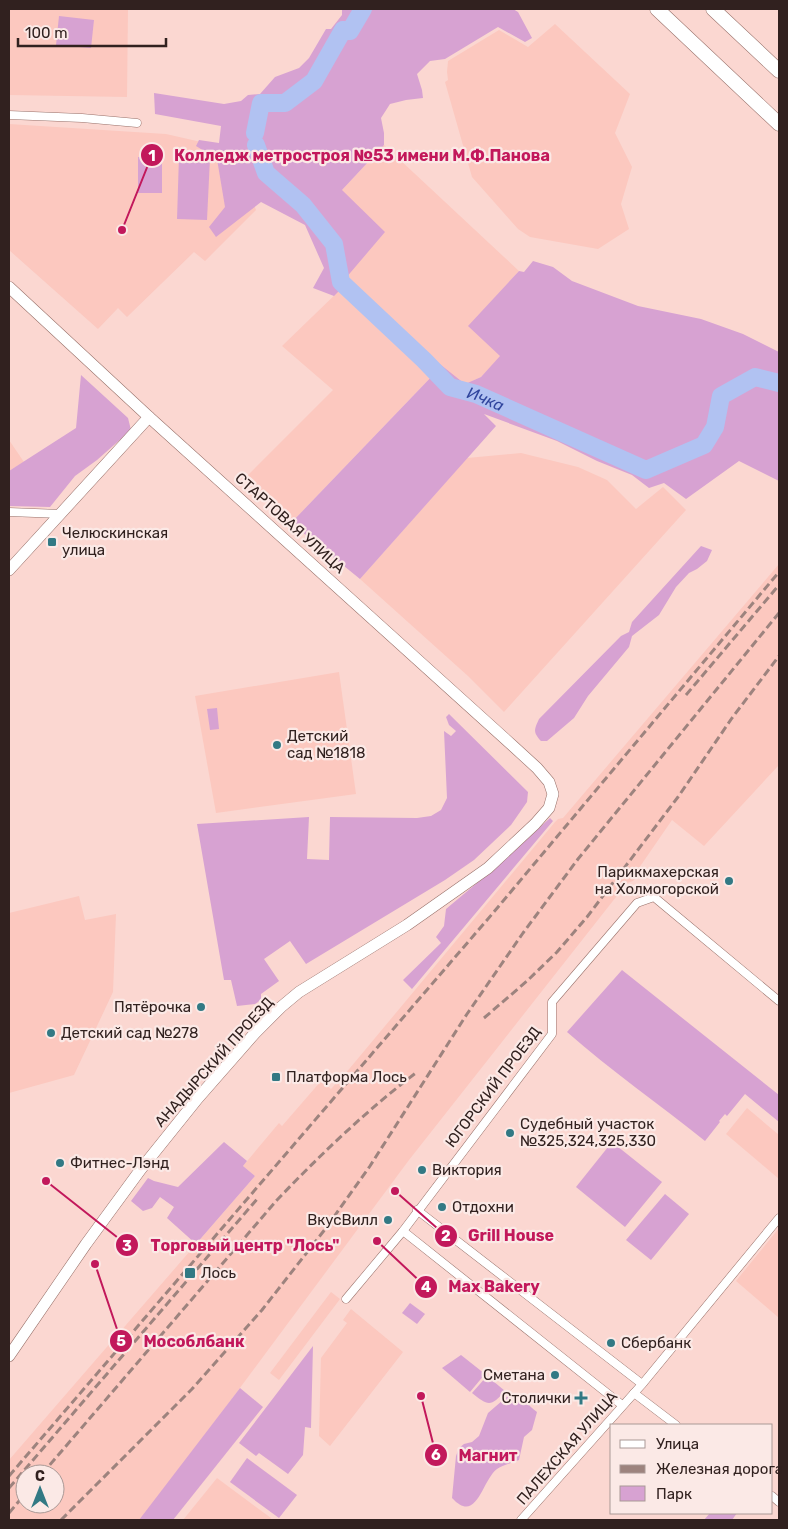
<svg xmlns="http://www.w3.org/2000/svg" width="788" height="1529" viewBox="0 0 788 1529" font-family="Rubik,sans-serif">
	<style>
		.built { fill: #fcc8bf; fill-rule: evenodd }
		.green { fill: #d7a2d2 }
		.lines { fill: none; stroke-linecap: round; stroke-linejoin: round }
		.river { stroke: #b1c2f2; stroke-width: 18 }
		.street-casing { stroke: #98716a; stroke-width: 9 }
		.secondary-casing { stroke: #98716a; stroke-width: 12 }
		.highway-casing { stroke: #98716a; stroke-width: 15 }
		.street { stroke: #fff; stroke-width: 8 }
		.secondary { stroke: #fff; stroke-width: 11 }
		.highway { stroke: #fff; stroke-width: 14 }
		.rail { stroke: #9d837e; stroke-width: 3; stroke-dasharray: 8 4; stroke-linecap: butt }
		.poi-dot { fill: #327984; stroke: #fbe9e6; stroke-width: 2 }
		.labels { text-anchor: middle; stroke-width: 4.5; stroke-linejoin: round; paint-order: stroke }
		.street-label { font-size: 15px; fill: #31211f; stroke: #fbe9e6 }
		.poi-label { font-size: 15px; fill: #31211f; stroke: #fbe9e6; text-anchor: start }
		.water-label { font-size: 16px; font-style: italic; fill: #30459d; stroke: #fbe9e6 }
		.leader { fill: none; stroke: #c2185b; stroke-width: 2 }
		.callout-dot { fill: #c2185b; stroke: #fbe9e6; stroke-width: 2 }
		.mark-label { font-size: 15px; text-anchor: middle; font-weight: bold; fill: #fff }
		.callout-label { font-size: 16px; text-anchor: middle; font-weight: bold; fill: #c2185b; stroke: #fbe9e6; stroke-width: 4.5; stroke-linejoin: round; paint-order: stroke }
	</style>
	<rect width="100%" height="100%" fill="#fbd7d1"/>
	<!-- built -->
	<g class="built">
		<polygon points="9,9 128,9 127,97 9,95"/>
		<polygon points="555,24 630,94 615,133 632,167 621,204 629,229 598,249 530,237 518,229 472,177 445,82 448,80 447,72 448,61 499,30 528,47"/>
		<polygon points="9,124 166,134 232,149 256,210 205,261 194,252 127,317 118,308 98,329 9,250"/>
		<polygon points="384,145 519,271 469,326 501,356 481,377 465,384 416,345 345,279 342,190"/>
		<polygon points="344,286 435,373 291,523 244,479 333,390 282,346"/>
		<polygon points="9,440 24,462 9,471"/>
		<polygon points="521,453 578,467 607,480 636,509 663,487 686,510 504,712 468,676 360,579 467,458"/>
		<path d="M 779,564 L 779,765 L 704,846 L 672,820 L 639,868 L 638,875 L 633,881 L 627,883 L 409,1160 L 142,1520 L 9,1520 L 9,1460 L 255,1176 L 243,1166 L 279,1123 L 282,1126 L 321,1081 L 331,1089 L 350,1068 L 555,822 L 558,819 L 563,818 ZM 25,1474 L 55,1474 L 55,1504 L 25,1504 Z"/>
		<polygon points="339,672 356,794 216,813 195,696"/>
		<polygon points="79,896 85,920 116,914 113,992 74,1075 9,1093 9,913"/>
		<polygon points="747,1108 779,1135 779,1179 726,1134"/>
		<polygon points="779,1228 779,1318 736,1281"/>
		<polygon points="331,1292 340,1299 279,1380 270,1373"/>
		<polygon points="351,1309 403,1352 330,1446 319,1436 321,1358 347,1323 343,1320"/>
		<polygon points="217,1478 271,1518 269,1520 183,1520"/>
	</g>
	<!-- green -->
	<g class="green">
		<polygon points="342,9 513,9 518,12 532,38 525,42 498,27 445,59 430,61 417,74 422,90 423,98 406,100 390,104 381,118 384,133 384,145 342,190 385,232 345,279 416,345 465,384 481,377 500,356 468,326 519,271 524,272 533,261 553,267 572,281 638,306 701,319 743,334 779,352 779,481 739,461 686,499 664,483 649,488 632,475 597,461 557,441 484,414 496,426 360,579 291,523 435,373 344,286 334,296 313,288 324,268 305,225 261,202 216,237 209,227 225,207 217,159 196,146 199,140 219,143 221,126 155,114 154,93 224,104 241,101 248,95 260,94 275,77 299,68 309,58 326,29 331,29 342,15"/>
		<polygon points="59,16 94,20 91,48 56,45"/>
		<polygon points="179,156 210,158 207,220 177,219"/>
		<rect x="138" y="157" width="24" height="36"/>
		<polygon points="81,375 128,418 131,430 97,460 75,476 50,507 9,506 9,471 76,428"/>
		<path d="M 701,546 L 712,550 L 707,561 L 697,569 L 689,573 L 676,587 L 659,615 L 632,636 L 629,647 L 588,696 L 574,718 L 547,741 L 541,741 C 533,732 534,730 539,719 L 621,636 L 629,632 L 632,622 Z"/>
		<polygon points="217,708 219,729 210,730 207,709"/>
		<polygon points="449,714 528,792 527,802 511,825 474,860 445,880 306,964 290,941 264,959 279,981 261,994 261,1000 255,1004 237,1006 231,980 224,980 197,824 309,817 307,859 329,860 330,817 417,818 431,816 441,810 447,798 444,731 451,736 456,731 449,725 446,717"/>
		<polygon points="550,818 553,821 412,989 403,980 441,943 436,937 444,926 446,909 508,857"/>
		<path d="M 622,970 L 779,1095 L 779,1122 L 745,1094 L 727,1116 L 725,1114 L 719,1121 L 720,1122 L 705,1141 C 659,1104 611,1071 567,1032 Z"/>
		<polygon points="224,1142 247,1161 243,1166 255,1176 196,1244 167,1218 174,1207 160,1197 152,1208 143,1211 131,1201 148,1178 154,1181 178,1187"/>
		<polygon points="612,1142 662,1182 625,1227 576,1187"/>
		<polygon points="665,1194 689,1214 651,1260 626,1240"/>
		<polygon points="410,1303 425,1314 417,1324 402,1313"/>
		<polygon points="313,1346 311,1428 305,1427 303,1455 288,1474 259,1453 256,1456 239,1443"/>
		<polygon points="461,1355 485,1374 470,1392 442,1368"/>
		<path d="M 487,1376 L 505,1391 C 491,1407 488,1406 472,1393 Z"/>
		<polygon points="240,1388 263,1407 173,1520 139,1520"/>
		<path d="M 510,1394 C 523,1395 527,1405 537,1412 L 532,1430 L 524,1437 L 519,1460 C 512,1463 503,1465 497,1469 C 482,1480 477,1525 452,1498 L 456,1456 L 459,1448 L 464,1444 L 472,1442 L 479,1436 L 488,1413 Z"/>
		<polygon points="247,1458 297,1495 279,1518 230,1482"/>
		<polygon points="710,1513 737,1513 732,1520 704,1520"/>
	</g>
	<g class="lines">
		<!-- river -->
		<g class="river">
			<polyline points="255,133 261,103 285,103 314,81 343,30 350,31 363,9"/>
			<path id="s1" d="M 256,145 L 266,173 L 303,205 L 334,244 L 341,282 L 424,360 L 450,387 L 476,394 L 646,470 L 704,445 L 715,427 L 721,396 L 755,377 L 779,383"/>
		</g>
		<defs>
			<g id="street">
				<polyline points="9,115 82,118 137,123"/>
				<polyline points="9,512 61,514"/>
				<polyline points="417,1210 642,1384"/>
				<polyline points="403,1231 622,1405"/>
				<polyline points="346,1299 403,1231 552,1034 552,1002 637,903 654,897 779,1001"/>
				<polyline points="634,1393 676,1425"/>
				<polyline points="772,1496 779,1502"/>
				<polyline points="521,1520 644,1382 779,1218"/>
			</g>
			<g id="secondary">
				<polyline points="9,287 149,417 513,746 537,768 549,782 553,794 549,808 535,824 488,868 407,925 299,992 281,1007 255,1033 198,1098 141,1169 86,1244 9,1356"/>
				<polyline points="9,570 149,417"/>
			</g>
			<g id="highway">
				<polyline points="657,9 779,124"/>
				<polyline points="713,9 779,71"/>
			</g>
		</defs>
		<!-- street casing -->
		<use href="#street" class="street-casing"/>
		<!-- secondary casing -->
		<use href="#secondary" class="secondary-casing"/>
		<!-- highway casing -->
		<use href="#highway" class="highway-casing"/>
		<!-- street -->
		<use href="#street" class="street"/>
		<!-- secondary -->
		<use href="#secondary" class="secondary"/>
		<!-- highway -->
		<use href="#highway" class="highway"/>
		<!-- rail -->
		<g class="rail">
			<polyline points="686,695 779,585"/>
			<polyline points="484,1018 527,981 557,952 587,917 678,797 732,718 779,656"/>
			<path d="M 42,1474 L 277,1200 C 320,1155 367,1110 417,1072"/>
			<polyline points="9,1476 493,913 779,572"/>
			<polyline points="9,1488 258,1198"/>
			<polyline points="9,1513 25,1494"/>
			<polyline points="61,1520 192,1389 262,1310 326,1228 370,1166 467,1014 523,933 578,859 779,613"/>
		</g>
	</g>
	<!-- markers -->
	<g class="poi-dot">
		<rect x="47" y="537" width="10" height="10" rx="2.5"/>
		<circle cx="277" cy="745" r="5"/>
		<circle cx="729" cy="881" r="5"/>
		<circle cx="201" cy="1007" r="5"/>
		<circle cx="51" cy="1033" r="5"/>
		<rect x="271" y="1072" width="10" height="10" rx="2.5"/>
		<circle cx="510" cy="1133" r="5"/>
		<circle cx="60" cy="1163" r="5"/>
		<circle cx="422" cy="1170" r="5"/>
		<circle cx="442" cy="1207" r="5"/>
		<circle cx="388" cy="1220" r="5"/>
		<rect x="184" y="1267" width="12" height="12" rx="2.5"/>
		<circle cx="611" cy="1343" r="5"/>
		<circle cx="555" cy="1375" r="5"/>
		<path d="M578.5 1390.5h5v5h5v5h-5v5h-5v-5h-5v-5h5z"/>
	</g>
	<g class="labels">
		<!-- street labels -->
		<g class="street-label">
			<text transform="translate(290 523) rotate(42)" y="5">СТАРТОВАЯ УЛИЦА</text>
			<text transform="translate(214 1062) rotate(-48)" y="5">АНАДЫРСКИЙ ПРОЕЗД</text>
			<text transform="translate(493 1087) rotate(-53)" y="5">ЮГОРСКИЙ ПРОЕЗД</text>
			<text transform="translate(567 1448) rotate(-49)" y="5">ПАЛЕХСКАЯ УЛИЦА</text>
		</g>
		<!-- poi labels -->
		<g class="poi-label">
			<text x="62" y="538">Челюскинская<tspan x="62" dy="17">улица</tspan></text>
			<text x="287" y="741">Детский<tspan x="287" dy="17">сад №1818</tspan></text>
			<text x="719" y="877" text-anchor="end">Парикмахерская<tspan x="719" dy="17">на Холмогорской</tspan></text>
			<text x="191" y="1012" text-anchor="end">Пятёрочка</text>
			<text x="61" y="1038">Детский сад №278</text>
			<text x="286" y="1082">Платформа Лось</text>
			<text x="520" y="1129">Судебный участок<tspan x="520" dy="17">№325,324,325,330</tspan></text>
			<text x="70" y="1168">Фитнес-Лэнд</text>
			<text x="432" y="1175">Виктория</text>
			<text x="452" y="1212">Отдохни</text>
			<text x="378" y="1225" text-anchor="end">ВкусВилл</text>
			<text x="201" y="1278">Лось</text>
			<text x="621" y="1348">Сбербанк</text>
			<text x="545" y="1380" text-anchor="end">Сметана</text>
			<text x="571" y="1403" text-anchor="end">Столички</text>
		</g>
		<!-- water labels -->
		<g class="water-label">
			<text dy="6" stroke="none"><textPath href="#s1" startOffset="356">Ичка</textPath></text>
		</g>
	</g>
	<!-- callouts -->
	<path class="leader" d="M122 230L152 155M395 1191L446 1236M46 1181L127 1245M377 1241L426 1287M95 1264L121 1341M421 1396L436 1455"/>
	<g class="callout-dot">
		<circle cx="122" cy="230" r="5"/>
		<circle cx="395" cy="1191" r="5"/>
		<circle cx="46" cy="1181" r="5"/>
		<circle cx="377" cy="1241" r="5"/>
		<circle cx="95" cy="1264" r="5"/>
		<circle cx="421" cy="1396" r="5"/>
		<circle cx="152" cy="155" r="12"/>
		<circle cx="446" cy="1236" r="12"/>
		<circle cx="127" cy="1245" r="12"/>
		<circle cx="426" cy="1287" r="12"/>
		<circle cx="121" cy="1341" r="12"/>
		<circle cx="436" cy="1455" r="12"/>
	</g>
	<g class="mark-label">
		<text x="152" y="161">1</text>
		<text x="446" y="1241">2</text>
		<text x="127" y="1251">3</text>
		<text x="426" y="1292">4</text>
		<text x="121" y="1346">5</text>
		<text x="436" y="1460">6</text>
	</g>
	<g class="callout-label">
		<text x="362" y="161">Колледж метростроя №53 имени М.Ф.Панова</text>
		<text x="511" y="1241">Grill House</text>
		<text x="245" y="1251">Торговый центр "Лось"</text>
		<text x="494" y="1292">Max Bakery</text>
		<text x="194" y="1347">Мособлбанк</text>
		<text x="488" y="1461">Магнит</text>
	</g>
	<!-- border -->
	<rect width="788" height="1529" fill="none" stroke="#31211f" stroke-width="20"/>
	<!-- legend -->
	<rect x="610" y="1424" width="162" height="90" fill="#fbe9e6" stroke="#aa9996"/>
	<rect x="620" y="1440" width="25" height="8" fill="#ffffff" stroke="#aa9996"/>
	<text x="656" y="1449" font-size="15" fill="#31211f">Улица</text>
	<rect x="620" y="1465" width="25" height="8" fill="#9d837e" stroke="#aa9996"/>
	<text x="656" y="1474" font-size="15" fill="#31211f">Железная дорога</text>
	<rect x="620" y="1486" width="25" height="15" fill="#d7a2d2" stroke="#aa9996"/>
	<text x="656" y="1499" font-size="15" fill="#31211f">Парк</text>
	<!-- north arrow -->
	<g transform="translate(40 1489)"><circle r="24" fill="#fbe9e6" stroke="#aa9996"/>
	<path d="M0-4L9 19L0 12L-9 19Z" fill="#327984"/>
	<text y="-8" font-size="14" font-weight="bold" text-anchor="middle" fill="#31211f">С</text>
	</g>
	<!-- scale -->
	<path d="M18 38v8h148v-8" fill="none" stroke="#31211f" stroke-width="2.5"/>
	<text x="25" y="38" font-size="15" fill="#31211f" stroke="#fbe9e6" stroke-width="4" paint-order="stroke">100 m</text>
</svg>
